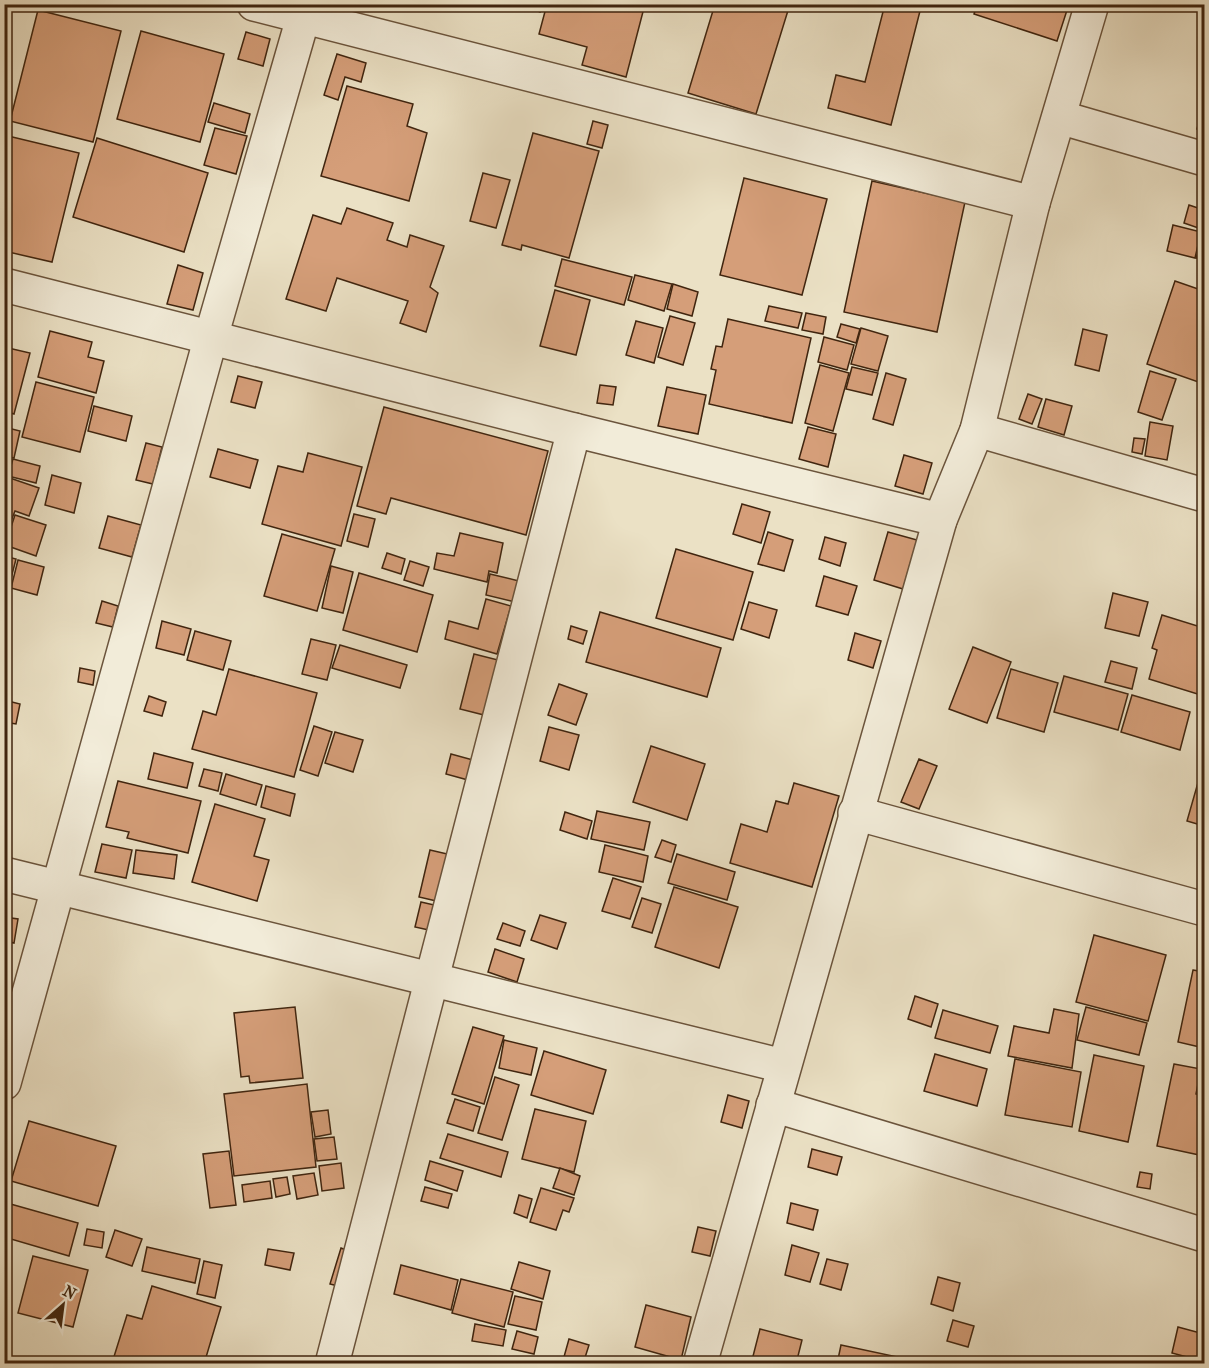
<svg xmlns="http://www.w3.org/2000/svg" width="1209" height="1368" viewBox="0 0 1209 1368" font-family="'IM FELL French Canon',serif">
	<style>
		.building { fill: #d59e79; stroke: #40250f; stroke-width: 1.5 }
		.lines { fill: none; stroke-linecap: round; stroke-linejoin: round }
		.minor-casing { stroke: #6b543c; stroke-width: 36 }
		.minor { stroke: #f2ecd9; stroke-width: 33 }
	</style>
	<rect width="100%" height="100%" fill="#ebe1c5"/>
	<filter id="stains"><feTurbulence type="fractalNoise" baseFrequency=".00333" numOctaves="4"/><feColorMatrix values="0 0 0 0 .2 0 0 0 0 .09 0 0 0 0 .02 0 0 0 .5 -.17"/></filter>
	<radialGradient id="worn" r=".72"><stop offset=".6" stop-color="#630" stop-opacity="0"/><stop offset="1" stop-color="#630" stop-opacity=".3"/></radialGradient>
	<!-- building -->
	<g class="building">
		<polygon points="521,4 543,4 540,12"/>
		<polygon points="547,4 645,4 626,77 582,65 587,47 539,34"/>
		<polygon points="715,4 790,4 756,114 688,93"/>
		<polygon points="885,4 896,4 920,11 891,125 828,108 836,75 865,82"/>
		<polygon points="977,4 1069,4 1057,41 974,14"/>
		<polygon points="38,10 121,31 93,142 10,121"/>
		<polygon points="141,31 224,54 200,142 117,119"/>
		<polygon points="246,32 270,39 263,66 238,59"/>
		<polygon points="337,54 366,63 361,82 345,77 338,100 324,95"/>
		<polygon points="347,86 413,104 407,126 427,133 409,201 321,176"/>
		<polygon points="214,103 250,114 245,133 208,122"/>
		<polygon points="1202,110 1204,110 1204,131 1197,129"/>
		<polygon points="593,121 608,125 602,148 587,144"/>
		<polygon points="215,128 247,136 236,174 204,165"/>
		<polygon points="533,133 599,151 569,258 522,245 521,250 502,245"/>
		<polygon points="4,135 79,153 52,262 4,251"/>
		<polygon points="97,138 208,173 184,252 73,217"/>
		<polygon points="483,173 510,180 496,228 470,221"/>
		<polygon points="744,178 827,199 802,295 720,275"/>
		<polygon points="872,181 965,202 937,332 844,312"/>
		<polygon points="1189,205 1204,210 1204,230 1184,223"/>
		<polygon points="347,208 393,223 387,240 407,247 410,235 444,246 430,287 438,293 426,332 400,323 408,301 337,278 326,311 286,299 313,215 341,224"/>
		<polygon points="1173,225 1201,232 1195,258 1167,251"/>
		<polygon points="1203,237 1204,238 1204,260 1196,258"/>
		<polygon points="562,259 632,277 624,305 555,286"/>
		<polygon points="178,265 203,273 193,310 167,304"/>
		<polygon points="635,275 672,284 664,311 628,300"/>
		<polygon points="1175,281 1204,291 1204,384 1147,364"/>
		<polygon points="673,284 698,292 692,316 667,309"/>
		<polygon points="555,290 590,300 576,355 540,346"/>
		<polygon points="769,306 802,313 798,328 765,321"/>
		<polygon points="806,313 826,317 823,334 802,330"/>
		<polygon points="670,316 695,323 683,365 658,357"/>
		<polygon points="728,319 811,338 792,423 709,404 716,370 711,369 716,346 722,347"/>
		<polygon points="636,321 663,328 654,363 626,355"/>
		<polygon points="841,324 860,329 856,343 837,337"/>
		<polygon points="861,328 888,336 878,371 851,364"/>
		<polygon points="1083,329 1107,335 1099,371 1075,365"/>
		<polygon points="50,331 92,342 88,357 104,361 96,393 38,377"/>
		<polygon points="824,337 854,345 847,370 818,362"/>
		<polygon points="4,347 30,353 14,414 4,411"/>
		<polygon points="820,365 849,373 833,431 805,423"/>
		<polygon points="852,367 878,373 872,395 846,389"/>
		<polygon points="1150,371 1176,379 1162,420 1138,412"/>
		<polygon points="886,373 906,379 893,425 873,419"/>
		<polygon points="238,376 262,382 255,408 231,402"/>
		<polygon points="36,382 94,397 80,452 22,437"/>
		<polygon points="600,385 616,387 613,405 597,403"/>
		<polygon points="667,387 706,395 698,434 658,426"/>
		<polygon points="1028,394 1042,399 1032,424 1019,419"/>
		<polygon points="1046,399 1072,406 1064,435 1038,427"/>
		<polygon points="94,406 132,416 126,441 88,431"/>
		<polygon points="384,407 548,451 526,535 391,498 386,514 357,506"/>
		<polygon points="1150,422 1173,426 1167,460 1145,456"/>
		<polygon points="4,427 20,431 14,458 4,456"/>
		<polygon points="808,427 836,434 828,467 799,459"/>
		<polygon points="1134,438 1145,439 1142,454 1132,452"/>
		<polygon points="146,443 162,447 153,484 136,480"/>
		<polygon points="218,449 258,460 250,488 210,477"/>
		<polygon points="308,453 362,467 341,546 262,524 278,466 303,472"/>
		<polygon points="904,455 932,463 923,494 895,486"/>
		<polygon points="13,459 40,466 36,483 8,476"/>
		<polygon points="52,475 81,483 74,513 45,505"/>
		<polygon points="7,477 39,488 29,516 15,511 11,521 4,519 4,485"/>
		<polygon points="742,504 770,512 761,543 733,534"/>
		<polygon points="354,514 375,519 368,547 347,541"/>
		<polygon points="15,515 46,525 36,556 5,545"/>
		<polygon points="108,516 141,525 132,557 99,548"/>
		<polygon points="768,532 793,540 784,571 758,564"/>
		<polygon points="888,532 917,540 903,589 874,580"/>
		<polygon points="460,533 503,543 497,573 489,571 487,582 434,569 437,553 454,556"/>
		<polygon points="282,534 335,549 317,611 264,596"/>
		<polygon points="825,537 846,543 840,566 819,559"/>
		<polygon points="676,549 753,572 733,640 656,618"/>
		<polygon points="387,553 405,559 401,574 382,568"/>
		<polygon points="4,556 16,559 8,590 4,589"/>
		<polygon points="18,560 44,567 37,595 11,588"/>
		<polygon points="410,561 429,567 423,586 404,580"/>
		<polygon points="331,566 353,572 343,613 322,608"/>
		<polygon points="359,573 433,595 417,652 343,630"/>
		<polygon points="490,574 519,581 515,602 486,595"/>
		<polygon points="824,576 857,586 848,615 816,606"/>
		<polygon points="1113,593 1148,602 1139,636 1105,628"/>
		<polygon points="486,599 511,606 497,654 445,639 449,621 478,629"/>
		<polygon points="102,601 118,606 113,627 96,623"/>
		<polygon points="749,602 777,610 769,638 741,629"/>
		<polygon points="600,612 721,648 707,697 586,662"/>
		<polygon points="1162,615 1204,628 1204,696 1149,679 1157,650 1152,648"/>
		<polygon points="162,621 191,629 184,655 156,648"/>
		<polygon points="571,626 587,631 583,644 568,639"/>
		<polygon points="195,631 231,641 223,670 187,660"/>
		<polygon points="855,633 881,641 873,668 848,660"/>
		<polygon points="311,639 336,645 327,680 302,674"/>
		<polygon points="340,645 407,665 400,688 332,668"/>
		<polygon points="973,647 1011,662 987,723 949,709"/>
		<polygon points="474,654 502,661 488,716 460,709"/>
		<polygon points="1111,661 1137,668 1132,689 1105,682"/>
		<polygon points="80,668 95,671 93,685 78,682"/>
		<polygon points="229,669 317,693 294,777 192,749 203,711 216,715"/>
		<polygon points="1011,669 1058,683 1044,732 997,718"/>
		<polygon points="1064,676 1128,694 1118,730 1054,712"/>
		<polygon points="559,684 587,694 576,725 548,715"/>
		<polygon points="1132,695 1190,712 1180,750 1121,732"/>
		<polygon points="149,696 166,702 162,716 144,711"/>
		<polygon points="4,700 20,704 16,724 4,722"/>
		<polygon points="314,726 332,732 318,776 300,770"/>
		<polygon points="549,727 579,735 569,770 540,761"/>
		<polygon points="335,732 363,740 353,772 325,763"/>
		<polygon points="651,746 705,764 687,820 633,802"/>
		<polygon points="154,753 193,763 187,788 148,779"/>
		<polygon points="451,754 473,760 468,780 446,774"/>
		<polygon points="919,759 937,766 919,809 901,802"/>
		<polygon points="1203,765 1204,765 1204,826 1187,821"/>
		<polygon points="204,769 222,773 218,791 199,786"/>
		<polygon points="226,774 262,785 256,805 220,794"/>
		<polygon points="118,781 201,801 188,853 127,838 129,832 106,827"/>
		<polygon points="794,783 839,796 812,887 730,863 741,824 767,832 776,801 788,804"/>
		<polygon points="266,786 295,794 290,816 261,807"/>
		<polygon points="215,804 265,819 254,856 269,860 257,901 192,882"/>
		<polygon points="597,811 650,822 644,850 591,839"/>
		<polygon points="565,812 592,821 587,839 560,830"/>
		<polygon points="662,840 676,845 671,862 655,857"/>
		<polygon points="102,844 132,850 126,878 95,872"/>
		<polygon points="605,845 648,856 643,882 599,872"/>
		<polygon points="136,850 177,855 174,879 133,873"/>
		<polygon points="430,850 456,856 445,903 419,897"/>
		<polygon points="677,854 735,872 727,900 668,883"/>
		<polygon points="613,878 641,887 630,919 602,911"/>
		<polygon points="674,887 738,907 719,968 655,947"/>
		<polygon points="642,898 661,904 652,933 632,927"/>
		<polygon points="421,902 443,907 438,932 415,927"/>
		<polygon points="540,915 566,923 557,949 531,940"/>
		<polygon points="4,917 18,919 14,943 4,941"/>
		<polygon points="503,923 525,931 520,946 497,939"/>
		<polygon points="1094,935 1166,955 1148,1021 1076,1002"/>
		<polygon points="495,949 524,959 517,982 488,972"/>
		<polygon points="1193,970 1204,972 1204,1048 1178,1042"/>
		<polygon points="915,996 938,1004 931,1027 908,1019"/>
		<polygon points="295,1007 303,1078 250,1083 249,1076 241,1077 234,1013"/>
		<polygon points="1086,1007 1147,1023 1139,1055 1077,1040"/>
		<polygon points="1054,1009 1079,1014 1072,1068 1008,1056 1014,1026 1049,1033"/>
		<polygon points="943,1010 998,1026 990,1053 935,1038"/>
		<polygon points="473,1027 504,1036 484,1104 452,1094"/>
		<polygon points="504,1040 537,1048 531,1075 499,1068"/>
		<polygon points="544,1051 606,1070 593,1114 531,1095"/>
		<polygon points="935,1054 987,1069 977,1106 924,1091"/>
		<polygon points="1094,1055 1144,1066 1128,1142 1079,1131"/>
		<polygon points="1015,1059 1081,1072 1072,1127 1005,1115"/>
		<polygon points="1174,1064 1201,1069 1196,1094 1204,1096 1204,1156 1157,1146"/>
		<polygon points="495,1077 519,1085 502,1140 478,1133"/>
		<polygon points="307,1084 316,1167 234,1176 224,1094"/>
		<polygon points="728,1095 749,1101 742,1128 721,1122"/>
		<polygon points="455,1099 480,1107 473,1131 447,1123"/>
		<polygon points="535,1109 586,1121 574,1172 522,1159"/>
		<polygon points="328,1110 331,1134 315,1137 311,1112"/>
		<polygon points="29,1121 116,1146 98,1206 11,1181"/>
		<polygon points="448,1134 508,1152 501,1177 440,1158"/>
		<polygon points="334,1137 337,1159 317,1161 314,1139"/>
		<polygon points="812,1149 842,1157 837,1175 808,1167"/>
		<polygon points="229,1151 236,1205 210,1208 203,1154"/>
		<polygon points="430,1161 463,1171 457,1191 425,1180"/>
		<polygon points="341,1163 344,1188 322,1191 319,1166"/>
		<polygon points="560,1168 580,1176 574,1195 553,1188"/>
		<polygon points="1140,1172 1152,1174 1150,1189 1137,1187"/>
		<polygon points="314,1173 318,1195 297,1199 293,1176"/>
		<polygon points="287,1177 290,1194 276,1197 273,1179"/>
		<polygon points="270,1181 272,1198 244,1202 242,1185"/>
		<polygon points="425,1187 452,1194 448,1208 421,1201"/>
		<polygon points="541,1188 574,1198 569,1212 563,1210 556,1230 530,1222"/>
		<polygon points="519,1195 532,1199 527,1218 514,1213"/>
		<polygon points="7,1203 78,1223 69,1256 4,1237 4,1212"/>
		<polygon points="791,1203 818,1210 813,1230 787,1223"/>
		<polygon points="698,1227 716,1231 710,1256 692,1252"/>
		<polygon points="87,1229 104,1232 102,1248 84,1245"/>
		<polygon points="115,1230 142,1239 132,1266 106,1257"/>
		<polygon points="792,1245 819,1253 810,1282 785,1275"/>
		<polygon points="147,1247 200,1259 195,1283 142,1271"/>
		<polygon points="341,1248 353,1253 342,1287 330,1284"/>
		<polygon points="268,1249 294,1253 290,1270 265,1265"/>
		<polygon points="33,1256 88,1270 73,1327 18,1313"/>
		<polygon points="827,1259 848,1264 841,1290 820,1284"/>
		<polygon points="204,1261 222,1265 215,1298 197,1294"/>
		<polygon points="519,1262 550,1271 543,1299 511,1289"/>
		<polygon points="401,1265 458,1280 451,1310 394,1294"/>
		<polygon points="938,1277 960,1283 953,1311 931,1304"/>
		<polygon points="461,1279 513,1292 504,1327 452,1313"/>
		<polygon points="152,1286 221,1307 204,1364 112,1363 127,1315 142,1319"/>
		<polygon points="515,1296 542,1302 536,1330 508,1324"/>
		<polygon points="646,1305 691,1317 681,1360 635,1347"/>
		<polygon points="953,1320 974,1326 968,1347 947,1341"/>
		<polygon points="475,1324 506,1330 503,1346 472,1341"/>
		<polygon points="1178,1327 1204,1334 1198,1360 1172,1353"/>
		<polygon points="760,1329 802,1340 796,1364 751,1364"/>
		<polygon points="517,1331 538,1337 534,1354 512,1349"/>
		<polygon points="569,1339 589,1345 583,1364 562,1364"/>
		<polygon points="841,1345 921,1362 921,1364 837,1364"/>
	</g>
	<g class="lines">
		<defs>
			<g id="minor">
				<polyline points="254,4 1033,203"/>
				<polyline points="1059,117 1204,159"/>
				<polyline points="4,285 574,430 940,520"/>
				<polyline points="977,430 1204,495"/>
				<polyline points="855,813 1204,909"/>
				<polyline points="4,874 783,1066"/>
				<polyline points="4,1083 211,337 307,4"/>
				<polyline points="773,1105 1204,1235"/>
				<polyline points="332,1364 574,430"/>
				<polyline points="700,1364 940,520 977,430 1033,203 1092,4"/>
			</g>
		</defs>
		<!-- minor casing -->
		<use href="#minor" class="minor-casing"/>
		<!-- minor -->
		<use href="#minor" class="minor"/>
	</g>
	<!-- margin -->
	<rect width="1209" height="1368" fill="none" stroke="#ebe1c5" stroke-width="24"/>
	<rect x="6" y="6" width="1197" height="1356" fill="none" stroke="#40250f" stroke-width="3"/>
	<rect x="12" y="12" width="1185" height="1344" fill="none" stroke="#40250f" stroke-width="1.5"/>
	<!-- north arrow -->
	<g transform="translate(63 1305) rotate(28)" stroke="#f2ecd9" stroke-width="4.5" paint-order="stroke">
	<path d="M0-4.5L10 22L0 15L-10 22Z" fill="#40250f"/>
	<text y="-9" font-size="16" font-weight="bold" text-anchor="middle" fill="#40250f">N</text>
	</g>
	<rect width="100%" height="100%" filter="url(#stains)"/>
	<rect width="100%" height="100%" fill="url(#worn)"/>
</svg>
